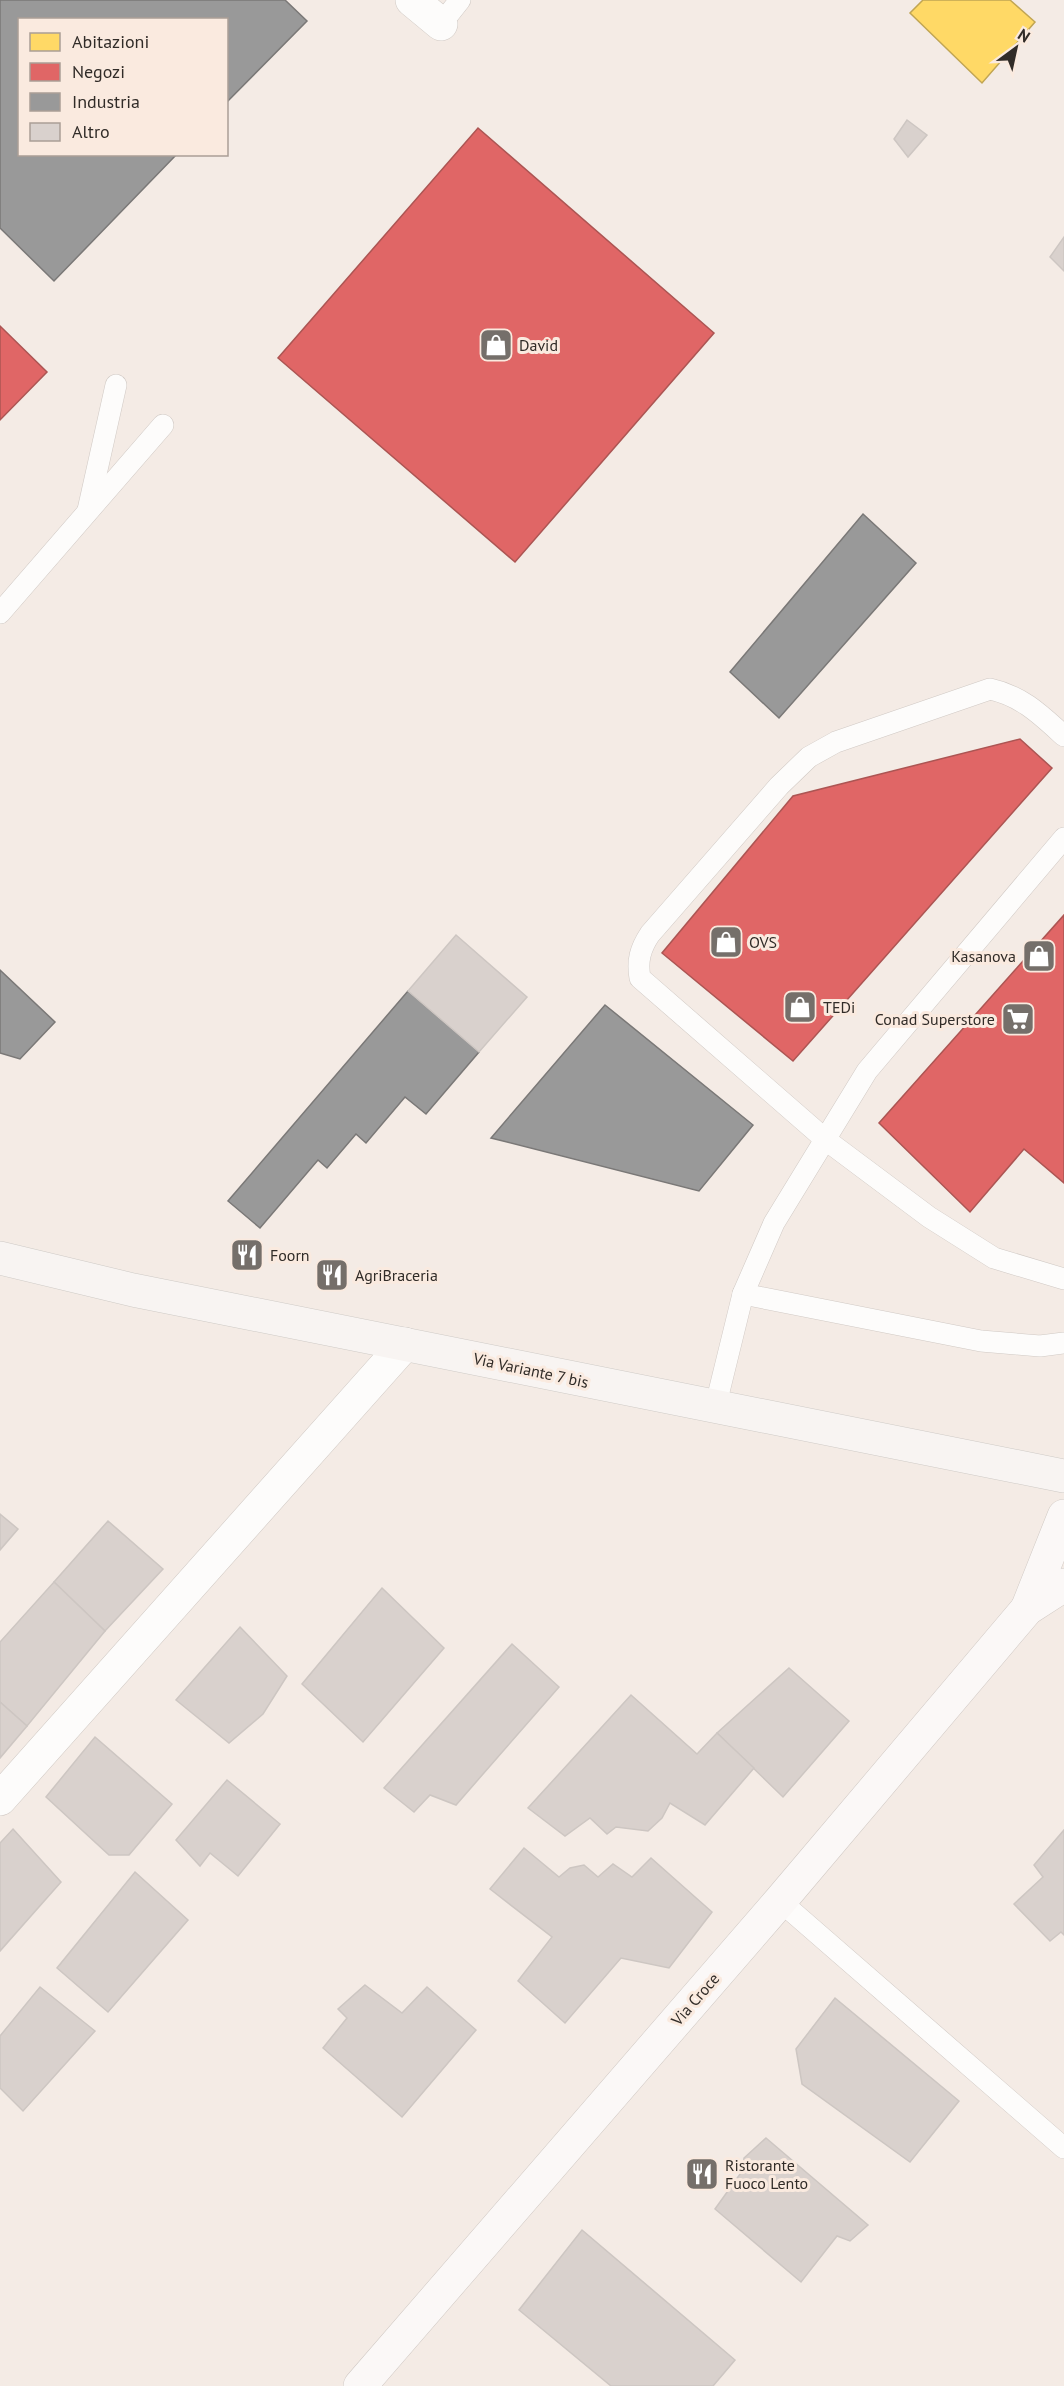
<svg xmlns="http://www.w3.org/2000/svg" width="1064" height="2386" viewBox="0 0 1064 2386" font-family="'PT Sans',sans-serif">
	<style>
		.homes { fill: #ffd966; stroke: #c1a553; stroke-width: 1.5 }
		.shops { fill: #e06666; stroke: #ac5553; stroke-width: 1.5 }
		.industry { fill: #999; stroke: #7a7877; stroke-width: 1.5 }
		.building { fill: #d9d1cd; stroke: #cdc6c2; stroke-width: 1.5 }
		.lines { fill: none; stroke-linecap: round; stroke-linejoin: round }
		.lane-casing { stroke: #d0c9c4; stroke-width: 22 }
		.street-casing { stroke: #d0c9c4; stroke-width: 34 }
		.secondary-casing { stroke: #d0c9c4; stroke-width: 34 }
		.primary-casing { stroke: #cecac6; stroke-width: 34 }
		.lane { stroke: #fdfcfb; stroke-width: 21 }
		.street { stroke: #fdfcfb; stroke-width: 33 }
		.secondary { stroke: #fbf8f7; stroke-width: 33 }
		.primary { stroke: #f8f4f2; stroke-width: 33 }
		.labels { text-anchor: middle; stroke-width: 6; stroke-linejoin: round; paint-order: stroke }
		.poi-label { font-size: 16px; fill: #312c28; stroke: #faeadf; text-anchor: start }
		.street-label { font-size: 16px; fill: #312c28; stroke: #faeadf }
	</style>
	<rect width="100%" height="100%" fill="#f4ebe5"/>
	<!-- homes -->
	<polygon class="homes" points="923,0 1010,0 1035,22 982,83 910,13"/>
	<!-- shops -->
	<g class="shops">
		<polygon points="478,128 714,333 515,562 278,358"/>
		<polygon points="0,326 47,372 0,420"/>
		<polygon points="1020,739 1052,768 793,1061 662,953 793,796"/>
		<polygon points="1064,915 1064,1183 1024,1149 970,1212 879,1123"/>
	</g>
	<!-- industry -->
	<g class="industry">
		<polygon points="0,0 285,0 307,21 226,103 226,20 20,20 20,154 177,154 54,281 0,228"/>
		<polygon points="863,514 916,563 779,718 730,672"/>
		<polygon points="0,970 55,1022 20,1059 0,1053"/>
		<polygon points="408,991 479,1052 426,1114 405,1097 366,1143 356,1134 327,1168 318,1160 260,1228 228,1201"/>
		<polygon points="605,1005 753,1125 699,1191 491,1138"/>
	</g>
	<!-- building -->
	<g class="building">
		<polygon points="907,120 927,135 908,157 894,139"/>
		<polygon points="1064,237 1064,271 1050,257"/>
		<polygon points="456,935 527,997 479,1052 408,991"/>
		<polygon points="0,1514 18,1529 0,1550"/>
		<polygon points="108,1521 163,1569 105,1631 54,1582"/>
		<polygon points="54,1582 105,1631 27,1726 0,1702 0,1642"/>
		<polygon points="382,1588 444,1648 363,1742 302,1684"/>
		<polygon points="240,1627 287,1676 263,1714 229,1743 176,1700"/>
		<polygon points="512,1644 559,1687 456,1805 430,1795 414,1812 384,1788"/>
		<polygon points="789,1668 849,1721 783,1797 717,1733"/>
		<polygon points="631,1695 697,1754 717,1733 754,1768 705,1825 670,1803 662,1818 648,1831 616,1827 607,1834 590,1818 565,1836 528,1808"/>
		<polygon points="0,1702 27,1726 0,1758"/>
		<polygon points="95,1737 172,1804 129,1855 109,1855 46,1797"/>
		<polygon points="227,1780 280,1824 238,1876 210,1853 200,1866 176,1840"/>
		<polygon points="13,1829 61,1882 0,1951 0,1843"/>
		<polygon points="1064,1830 1064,1935 1061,1932 1050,1941 1014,1904 1043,1877 1034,1865"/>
		<polygon points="524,1848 559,1877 570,1868 584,1865 598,1877 613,1864 632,1877 651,1858 712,1912 669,1968 621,1958 565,2023 518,1981 552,1937 490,1889"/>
		<polygon points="135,1872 188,1920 108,2012 57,1968"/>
		<polygon points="365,1985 402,2013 427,1987 476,2030 402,2117 323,2048 347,2018 338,2009"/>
		<polygon points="40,1987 95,2031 23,2111 0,2088 0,2036"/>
		<polygon points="835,1998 959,2101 910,2162 802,2084 796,2049"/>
		<polygon points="766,2138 868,2225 850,2241 837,2236 801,2282 715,2209 743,2170 744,2158"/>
		<polygon points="582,2230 735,2360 713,2386 611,2386 519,2310"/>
	</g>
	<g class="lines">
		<defs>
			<g id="lane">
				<polyline points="441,24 460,0"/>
				<polyline points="88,510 116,385"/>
				<polyline points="0,613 163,425"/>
				<path d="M 1064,736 C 1041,715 1022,696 990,689 L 836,742 L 809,757 L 779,786 L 650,934 C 640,949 637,961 640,978 L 826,1140 L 929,1217 L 994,1258 L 1064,1279"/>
				<polyline points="743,1294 981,1341 1040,1346 1064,1343"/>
				<polyline points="715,1408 743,1294 774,1223 867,1071 1064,838"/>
				<polyline points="780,1901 1064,2148"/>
			</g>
			<g id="street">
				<polyline points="412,0 441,24"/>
				<polyline points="0,1799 405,1344"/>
			</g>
			<g id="secondary">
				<polyline points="1027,1609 1064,1516"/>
				<polyline points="360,2386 780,1901 1027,1609 1064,1585"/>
			</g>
			<polyline id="primary" points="0,1258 133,1290 1064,1476"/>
		</defs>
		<!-- lane casing -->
		<use href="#lane" class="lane-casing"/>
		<!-- street casing -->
		<use href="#street" class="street-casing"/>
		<!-- secondary casing -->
		<use href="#secondary" class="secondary-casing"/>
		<!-- primary casing -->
		<use href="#primary" class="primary-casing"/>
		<!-- lane -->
		<use href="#lane" class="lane"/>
		<!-- street -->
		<use href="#street" class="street"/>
		<!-- secondary -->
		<use href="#secondary" class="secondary"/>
		<!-- primary -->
		<use href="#primary" class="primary"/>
	</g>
	<!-- icons -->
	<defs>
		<symbol id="shop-square" viewBox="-11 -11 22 22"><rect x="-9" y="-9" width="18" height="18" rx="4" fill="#756f6a" stroke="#faeadf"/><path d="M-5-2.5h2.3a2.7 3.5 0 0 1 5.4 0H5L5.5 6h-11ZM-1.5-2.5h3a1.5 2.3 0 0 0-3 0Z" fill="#fff"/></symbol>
		<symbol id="supermarket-square" viewBox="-11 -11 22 22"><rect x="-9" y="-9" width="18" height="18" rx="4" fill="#756f6a" stroke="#faeadf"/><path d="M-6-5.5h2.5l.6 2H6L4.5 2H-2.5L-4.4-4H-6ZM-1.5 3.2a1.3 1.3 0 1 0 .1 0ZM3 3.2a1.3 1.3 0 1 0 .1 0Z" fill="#fff"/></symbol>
		<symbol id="restaurant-square" viewBox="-11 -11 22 22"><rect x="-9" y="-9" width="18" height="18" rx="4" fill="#756f6a" stroke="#faeadf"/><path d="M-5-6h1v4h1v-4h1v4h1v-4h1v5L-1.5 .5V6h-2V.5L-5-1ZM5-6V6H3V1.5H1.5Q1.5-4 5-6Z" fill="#fff"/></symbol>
	</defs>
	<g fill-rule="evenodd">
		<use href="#shop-square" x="477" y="326" width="38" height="38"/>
		<use href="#shop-square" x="707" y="923" width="38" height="38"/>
		<use href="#shop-square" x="1020" y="937" width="38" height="38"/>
		<use href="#shop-square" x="781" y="988" width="38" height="38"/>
		<use href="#supermarket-square" x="999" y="1000" width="38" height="38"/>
		<use href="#restaurant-square" x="228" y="1236" width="38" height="38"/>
		<use href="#restaurant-square" x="313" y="1256" width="38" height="38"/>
		<use href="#restaurant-square" x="683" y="2155" width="38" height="38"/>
	</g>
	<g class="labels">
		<!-- poi labels -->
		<g class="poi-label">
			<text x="519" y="351">David</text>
			<text x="749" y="948">OVS</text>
			<text x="1016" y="962" text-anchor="end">Kasanova</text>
			<text x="823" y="1013">TEDi</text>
			<text x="995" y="1025" text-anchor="end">Conad Superstore</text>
			<text x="270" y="1261">Foorn</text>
			<text x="355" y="1281">AgriBraceria</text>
			<text x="725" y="2171">Ristorante<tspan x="725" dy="18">Fuoco Lento</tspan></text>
		</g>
		<!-- street labels -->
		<g class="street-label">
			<text transform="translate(531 1370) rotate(12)" y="6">Via Variante 7 bis</text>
			<text transform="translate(695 1999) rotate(-49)" y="6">Via Croce</text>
		</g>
	</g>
	<!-- legend -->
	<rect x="18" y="18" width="210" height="138" fill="#faeadf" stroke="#aa9e96" stroke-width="1.5"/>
	<rect x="30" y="33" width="30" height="18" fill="#ffd966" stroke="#aa9e96" stroke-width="1.5"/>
	<text x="72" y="48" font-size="18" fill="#312c28">Abitazioni</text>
	<rect x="30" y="63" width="30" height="18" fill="#e06666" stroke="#aa9e96" stroke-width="1.5"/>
	<text x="72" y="78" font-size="18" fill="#312c28">Negozi</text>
	<rect x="30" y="93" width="30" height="18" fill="#999999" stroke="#aa9e96" stroke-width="1.5"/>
	<text x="72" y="108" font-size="18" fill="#312c28">Industria</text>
	<rect x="30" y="123" width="30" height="18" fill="#d9d1cd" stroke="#aa9e96" stroke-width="1.5"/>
	<text x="72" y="138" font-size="18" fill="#312c28">Altro</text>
	<!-- north arrow -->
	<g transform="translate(1016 48) rotate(33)" stroke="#faeadf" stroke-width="4.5" paint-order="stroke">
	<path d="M0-4.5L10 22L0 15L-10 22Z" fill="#312c28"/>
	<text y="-9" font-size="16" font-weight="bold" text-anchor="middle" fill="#312c28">N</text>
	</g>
</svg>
